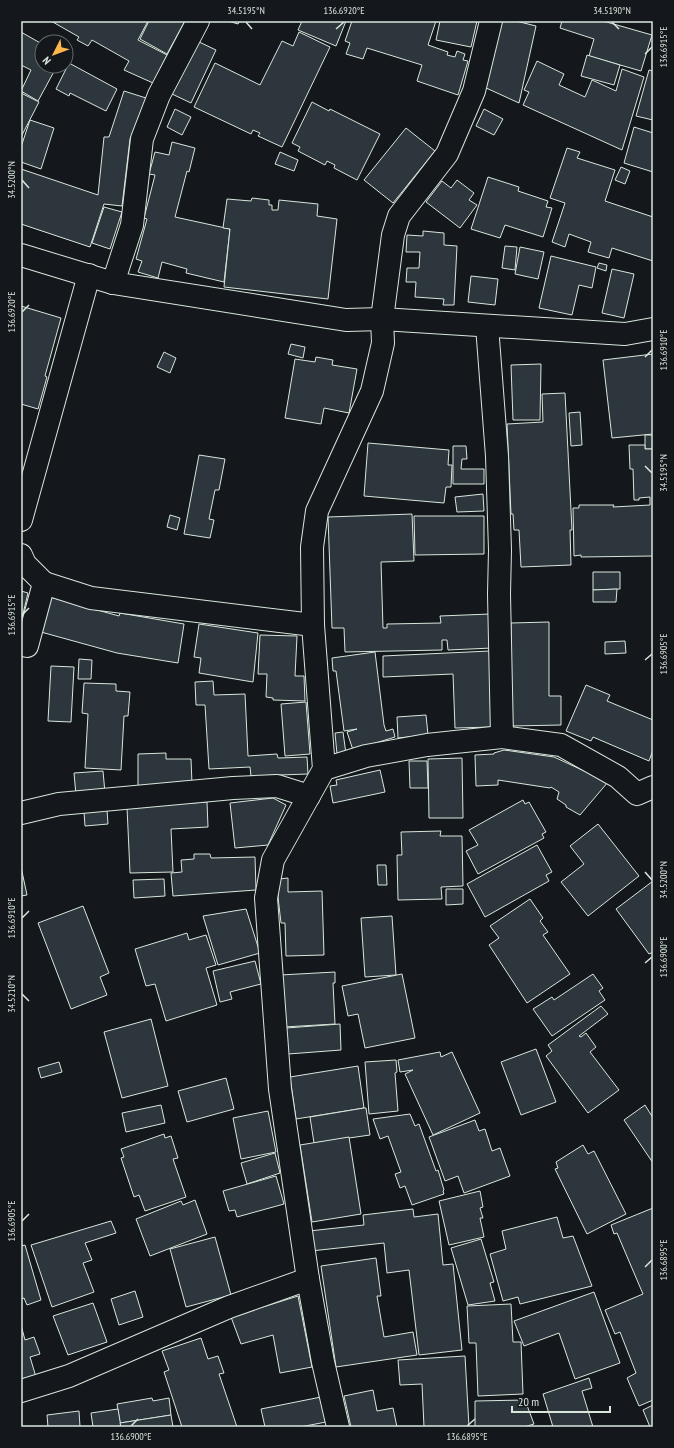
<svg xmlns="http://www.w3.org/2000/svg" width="674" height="1448" viewBox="0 0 674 1448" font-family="'PT Sans Narrow',sans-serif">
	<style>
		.building { fill: #2c363c; stroke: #d8e6dc }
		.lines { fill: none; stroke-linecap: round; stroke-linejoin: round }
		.street-casing { stroke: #d8e6dc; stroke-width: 24 }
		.street { stroke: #14181c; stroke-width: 22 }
		.ticks { fill: none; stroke: #d8e6dc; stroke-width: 1.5 }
		.neatline { fill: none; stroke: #d8e6dc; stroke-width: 1.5 }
		.ticks-label { font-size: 10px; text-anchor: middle; fill: #d8e6dc }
	</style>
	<rect width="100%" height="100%" fill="#14181c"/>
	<!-- building -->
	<g class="building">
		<polygon points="51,21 148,21 138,40 167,55 153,83 124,70 129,61 92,40 88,46 77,40 79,37"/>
		<polygon points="149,21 185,21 167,54 140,39"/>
		<polygon points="228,21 240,21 238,24"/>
		<polygon points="302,21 346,21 336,46 298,30"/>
		<polygon points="352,21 436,21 428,45 448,52 447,55 455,57 457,51 465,54 463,60 468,61 458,95 417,81 422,65 367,48 363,59 346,54 350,43 345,41"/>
		<polygon points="440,21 477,21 471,47 436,40"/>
		<polygon points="502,21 516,21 536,26 519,103 484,87"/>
		<polygon points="562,21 603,21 652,35 641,71 589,56 594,39 560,28"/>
		<polygon points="21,32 42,44 42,66 57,66 38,101 21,91 31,70 21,65"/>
		<polygon points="299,32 330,47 282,147 258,136 260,133 253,130 251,134 194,107 215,63 260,85 282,41 293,46"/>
		<polygon points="197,41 216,50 191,103 172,94"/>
		<polygon points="587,55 620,65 614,85 581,76"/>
		<polygon points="537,61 564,74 559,85 585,97 592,80 616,91 622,69 644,77 622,150 523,105 529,92 524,90"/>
		<polygon points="69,63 117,89 106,111 70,93 69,96 56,89"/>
		<polygon points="649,70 653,71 653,120 636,116"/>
		<polygon points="124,91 146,98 130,139 122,206 104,204 90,247 21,224 21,169 98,195 104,137 109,137"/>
		<polygon points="21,93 39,102 21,137"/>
		<polygon points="312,102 329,111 330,109 380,134 357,180 334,168 335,165 327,161 325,165 298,151 300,147 292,143"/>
		<polygon points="175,109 191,117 182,135 167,127"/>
		<polygon points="484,109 503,119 494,135 476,126"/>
		<polygon points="30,120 54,128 41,169 21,162 21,147"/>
		<polygon points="634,127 653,133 653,172 624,163"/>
		<polygon points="406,128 435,151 393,203 364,180"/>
		<polygon points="172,142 195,148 189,172 187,171 175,217 230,229 224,282 186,273 187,269 162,262 158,278 138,272 142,261 136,259 147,219 144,218 155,175 149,174 155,152 169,155"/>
		<polygon points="567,148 580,152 577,158 615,170 605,201 653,217 653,261 612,248 609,258 588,252 591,242 569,234 565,247 552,242 565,203 550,198"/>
		<polygon points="280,152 298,160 294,171 275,164"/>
		<polygon points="621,167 630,171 625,184 615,180"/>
		<polygon points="488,177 519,187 518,191 548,201 546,207 552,208 543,237 505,225 500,238 471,229"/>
		<polygon points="457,180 474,193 469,200 477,205 460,228 426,202 442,181 451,188"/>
		<polygon points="252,198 269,200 269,205 272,205 272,210 278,210 279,200 318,204 317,216 337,219 328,299 224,287 230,229 223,228 227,199 251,201"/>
		<polygon points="104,207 122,212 110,249 92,243"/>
		<polygon points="423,231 444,233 444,245 457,246 454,305 443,305 444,299 415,297 416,282 406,282 407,268 419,268 420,252 406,252 407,235 423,236"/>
		<polygon points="505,246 517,247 515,270 502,268"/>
		<polygon points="520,247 544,252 538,279 515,274"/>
		<polygon points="551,256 596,267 592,288 579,285 572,315 539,308"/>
		<polygon points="599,263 607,265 606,271 597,268"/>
		<polygon points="612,269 634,274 624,318 602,313"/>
		<polygon points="471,276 498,279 495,305 468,302"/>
		<polygon points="21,306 61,318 45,376 47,377 38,409 21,404"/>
		<polygon points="291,344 305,347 303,358 288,354"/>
		<polygon points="164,352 176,358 170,373 157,367"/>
		<polygon points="653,354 653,434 612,438 603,360"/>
		<polygon points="316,357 333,360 332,365 357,369 349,413 324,408 321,424 285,418 295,359 315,362"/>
		<polygon points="541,364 540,420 513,420 511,365"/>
		<polygon points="565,393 572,530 570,530 571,565 521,567 519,530 514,530 513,514 511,514 507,424 543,422 542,394"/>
		<polygon points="580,412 582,445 571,446 569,413"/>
		<rect x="645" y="435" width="8" height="14"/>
		<polygon points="368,443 449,450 448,465 452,465 451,487 446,487 444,503 364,496"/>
		<polygon points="629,445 645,445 645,449 653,449 653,556 581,557 581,555 574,556 573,508 579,508 579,505 614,505 613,507 650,505 650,497 639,498 639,500 634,500 633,469 630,469"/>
		<polygon points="453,446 466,446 467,459 462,459 461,469 484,469 484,484 453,484"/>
		<polygon points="199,455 225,459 219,490 215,490 209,519 214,520 210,538 184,534"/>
		<polygon points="483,494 484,511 457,512 455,497"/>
		<polygon points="412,514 414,561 381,562 383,628 387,628 387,624 441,623 440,616 490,614 492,648 448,650 447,640 442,640 442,650 345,652 344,628 332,628 328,517"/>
		<polygon points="170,515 180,518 177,530 167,527"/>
		<polygon points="414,516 484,516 484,554 415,555"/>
		<polygon points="593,572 620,572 620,589 593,590"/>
		<polygon points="617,589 616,602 593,602 593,590"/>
		<polygon points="21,591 28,593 21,622"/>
		<polygon points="50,597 119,616 120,613 184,624 178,663 117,653 41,632"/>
		<polygon points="549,622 549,696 561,696 561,725 511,726 511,623"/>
		<polygon points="199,624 258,633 253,682 199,673 201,658 194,657"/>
		<polygon points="260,635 297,636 295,676 304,676 305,701 273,700 273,698 266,697 267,674 258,674"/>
		<polygon points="625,641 626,653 605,654 605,642"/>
		<polygon points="490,651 493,727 455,728 453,674 383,677 383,656"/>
		<polygon points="375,652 384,725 386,731 393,729 395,737 353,750 347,732 357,729 344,731 336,671 333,671 332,658"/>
		<polygon points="79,659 92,660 91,679 78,679"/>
		<polygon points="51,666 74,667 71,722 48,721"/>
		<polygon points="213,681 214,695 245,694 248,756 277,754 278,758 307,757 308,774 251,776 250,767 209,769 205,705 196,705 195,682"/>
		<polygon points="84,683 116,684 116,691 130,692 128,716 124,716 121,770 85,768 88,714 82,713"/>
		<polygon points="586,685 610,695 607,701 653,720 653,750 649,761 593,737 591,741 566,731"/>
		<polygon points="306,702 310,754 285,756 281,704"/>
		<polygon points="426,715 428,735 398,738 397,717"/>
		<polygon points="343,732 346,754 337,754 335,733"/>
		<polygon points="504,750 554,757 608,782 580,815 566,807 566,805 557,799 559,792 551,787 550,788 498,780 498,785 476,786 475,755 494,754 494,753"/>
		<polygon points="166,753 166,759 191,759 192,784 138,788 138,754"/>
		<polygon points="462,758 463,818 429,818 428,759"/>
		<polygon points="409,761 427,761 428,788 410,788"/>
		<polygon points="380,770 385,792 333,803 330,786 337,785 336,780"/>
		<polygon points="103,771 105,793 76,795 74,773"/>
		<polygon points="273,798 286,805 268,845 235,848 230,803"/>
		<polygon points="523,800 525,804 529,802 546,832 542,834 544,838 478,874 466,851 478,845 469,830"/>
		<polygon points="207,802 208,827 171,829 173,872 130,873 127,807"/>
		<polygon points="107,810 108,824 85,826 84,812"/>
		<polygon points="598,824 639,876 588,916 561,882 584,864 570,846"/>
		<polygon points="441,831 440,836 462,836 463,886 441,887 442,899 398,900 397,855 402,855 401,832"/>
		<polygon points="537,845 552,872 546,875 549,881 485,917 467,884"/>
		<polygon points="194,854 210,854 211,858 255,857 256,890 173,896 171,873 182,872 181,860 194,859"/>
		<polygon points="377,865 386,865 387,885 378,885"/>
		<polygon points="21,867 27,895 21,896"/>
		<polygon points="288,878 288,892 322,891 324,955 286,956 285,923 281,923 278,897 279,879"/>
		<polygon points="164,879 165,896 134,898 133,880"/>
		<polygon points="653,881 653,952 649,954 616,909"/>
		<polygon points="446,889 463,889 463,904 446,905"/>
		<polygon points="530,899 543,918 540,921 548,932 543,935 570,974 527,1003 489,945 499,938 490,926"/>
		<polygon points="83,906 109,973 100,977 107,995 71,1009 38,923"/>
		<polygon points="246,909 260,953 218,965 203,916"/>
		<polygon points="392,916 396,975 365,977 361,918"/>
		<polygon points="187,933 189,940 206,935 216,965 206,968 217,1005 166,1021 155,984 146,986 135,949"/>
		<polygon points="255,961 261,984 230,992 232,999 220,1002 213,971"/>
		<polygon points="335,972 335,983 333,983 335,1024 284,1027 280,975"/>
		<polygon points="402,974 415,1038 365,1048 358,1014 348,1016 342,986"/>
		<polygon points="593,974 603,988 599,991 605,1000 552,1036 533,1009 552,997 554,1000"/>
		<polygon points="601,1006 608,1014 579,1036 581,1037 586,1033 596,1047 590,1052 619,1090 588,1113 546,1056 552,1051 548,1045"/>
		<polygon points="151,1019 168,1086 122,1098 104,1032"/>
		<polygon points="340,1024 341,1050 288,1054 286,1028"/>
		<polygon points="536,1049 556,1102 521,1115 501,1062"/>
		<polygon points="440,1052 441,1057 452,1052 480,1113 433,1135 405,1074 413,1070 400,1072 398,1060"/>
		<polygon points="396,1060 397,1072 395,1073 398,1111 369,1114 365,1062"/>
		<polygon points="59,1062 62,1072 41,1078 38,1068"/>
		<polygon points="358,1066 364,1108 296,1119 290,1077"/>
		<polygon points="226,1078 234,1109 187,1122 178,1091"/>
		<polygon points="161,1105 165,1123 126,1132 122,1113"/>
		<polygon points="645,1105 653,1118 653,1163 624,1120"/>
		<polygon points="364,1108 366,1108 370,1135 314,1143 310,1117"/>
		<polygon points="268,1111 276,1152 241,1159 233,1118"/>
		<polygon points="410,1114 415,1126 419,1124 436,1171 438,1170 444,1190 443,1191 444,1194 412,1205 405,1186 400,1188 395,1174 401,1172 388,1136 380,1139 373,1119"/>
		<polygon points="475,1120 479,1131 485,1129 492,1151 500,1148 510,1176 464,1193 458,1176 445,1181 429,1137"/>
		<polygon points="164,1134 165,1138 171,1136 178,1158 173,1159 186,1197 145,1211 139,1195 134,1197 121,1158 124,1157 121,1149"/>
		<polygon points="349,1137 361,1214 312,1222 300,1145"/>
		<polygon points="583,1145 588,1154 594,1151 626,1214 587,1234 555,1169 558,1168 556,1162"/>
		<polygon points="275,1153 280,1173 247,1184 241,1163"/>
		<polygon points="276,1176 284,1204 237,1217 235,1210 229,1211 223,1191"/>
		<polygon points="480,1191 483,1207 480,1208 483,1218 480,1218 484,1237 449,1245 439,1201"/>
		<polygon points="195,1200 207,1234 150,1256 136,1219 181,1201 183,1205"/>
		<polygon points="653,1208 653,1400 639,1406 627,1378 636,1373 620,1332 615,1334 605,1310 643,1294 617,1233 614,1234 611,1225"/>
		<polygon points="413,1209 414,1217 438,1214 443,1265 453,1264 462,1350 419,1355 409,1270 387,1273 384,1243 311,1251 309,1231 364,1225 363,1215"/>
		<polygon points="557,1217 563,1238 573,1236 592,1286 520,1304 518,1297 503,1301 490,1254 506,1249 502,1231"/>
		<polygon points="111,1221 116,1233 85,1243 92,1260 83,1263 94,1292 52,1307 31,1245"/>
		<polygon points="215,1237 231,1295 186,1307 170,1249"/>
		<polygon points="481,1239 494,1282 490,1283 495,1301 468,1305 451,1248"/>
		<polygon points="25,1245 41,1300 27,1305 24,1298 21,1299 21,1246"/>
		<polygon points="376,1258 381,1296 377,1296 384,1337 413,1332 417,1355 336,1367 321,1266"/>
		<polygon points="135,1291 143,1317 119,1325 111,1299"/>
		<polygon points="594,1292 620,1363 575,1379 559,1333 524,1346 514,1321"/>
		<polygon points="298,1296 312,1367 280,1373 273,1335 241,1344 231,1317"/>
		<polygon points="93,1303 107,1342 68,1355 53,1316"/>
		<polygon points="511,1304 513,1342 521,1342 523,1394 478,1396 476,1343 469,1343 467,1306"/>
		<polygon points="21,1325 25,1340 34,1337 40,1354 30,1357 36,1377 21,1381"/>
		<polygon points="201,1338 208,1359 218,1356 224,1373 219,1374 237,1427 182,1427 164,1372 169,1370 162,1351"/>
		<polygon points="465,1356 469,1427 424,1427 422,1384 400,1385 398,1360"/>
		<polygon points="589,1378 592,1388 582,1391 593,1427 553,1427 543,1394"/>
		<polygon points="373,1390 377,1411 393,1408 397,1427 351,1427 344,1396"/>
		<polygon points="321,1397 326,1422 300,1427 265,1427 261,1409"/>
		<polygon points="152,1398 153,1401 169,1398 171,1415 120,1423 117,1404"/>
		<polygon points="525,1400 534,1424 524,1427 475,1427 475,1401"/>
		<polygon points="653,1405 653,1427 650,1427 643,1410"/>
		<polygon points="118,1409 121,1427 93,1427 91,1413"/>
		<polygon points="79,1411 80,1427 48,1427 47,1415"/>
		<polygon points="171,1415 173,1427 121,1427 120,1423"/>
	</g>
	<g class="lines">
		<defs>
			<g id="street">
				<polyline points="21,255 113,283 346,320 382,319 625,334 653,329"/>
				<polyline points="113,283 132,225 142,139 159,95 198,21"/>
				<polyline points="487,326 497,456 500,550 499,594 502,737"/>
				<polyline points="21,520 89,275"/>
				<polyline points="21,555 25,564 44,583 27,646 21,644"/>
				<polyline points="44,583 91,598 313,625"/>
				<polyline points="324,769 366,756 427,745 502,737 561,745 618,777 637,794 653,787"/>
				<polyline points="21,813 59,804 233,788 277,786 309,796"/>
				<polyline points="21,1391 69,1376 229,1307 308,1279"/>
				<polyline points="338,1427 323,1362 308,1279 280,1089 266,898 273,860 324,769 313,625 312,547 317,511 372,391 383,343 382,319 393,235 399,216 447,154 474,91 491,21"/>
			</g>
		</defs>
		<!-- street casing -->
		<use href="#street" class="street-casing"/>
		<!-- street -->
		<use href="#street" class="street"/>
	</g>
	<!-- ticks -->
	<path class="ticks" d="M 246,22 L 252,29M 612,22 L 619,29M 336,29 L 344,22M 645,54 L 652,47M 22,180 L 29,188M 22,312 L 29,305M 645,357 L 652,350M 645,466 L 652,473M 22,615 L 29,608M 645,660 L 652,654M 645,872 L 652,880M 22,918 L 29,911M 645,963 L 652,957M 22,994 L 29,1001M 22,1221 L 29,1214M 645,1267 L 652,1260M 131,1426 L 138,1419M 467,1426 L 475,1419"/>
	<!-- border -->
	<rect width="674" height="1448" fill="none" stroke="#14181c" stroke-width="44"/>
	<!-- north arrow -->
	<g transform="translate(54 54) rotate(228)"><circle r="19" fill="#14181c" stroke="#626a69"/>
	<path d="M0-3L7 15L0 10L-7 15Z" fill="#ffb74d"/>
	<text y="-6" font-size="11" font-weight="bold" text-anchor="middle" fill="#d8e6dc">N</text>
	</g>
	<!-- scale -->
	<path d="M512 1406v6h98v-6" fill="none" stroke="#d8e6dc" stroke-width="2"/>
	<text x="518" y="1406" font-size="12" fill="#d8e6dc" stroke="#14181c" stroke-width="3" paint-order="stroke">20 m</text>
	<rect x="22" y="22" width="630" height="1404" class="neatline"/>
	<g class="ticks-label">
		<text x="246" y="14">34.5195°N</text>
		<text x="344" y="14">136.6920°E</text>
		<text x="612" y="14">34.5190°N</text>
		<text transform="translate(663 47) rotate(-90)" y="4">136.6915°E</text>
		<text transform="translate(11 180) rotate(-90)" y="4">34.5200°N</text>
		<text transform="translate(11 312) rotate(-90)" y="4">136.6920°E</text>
		<text transform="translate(663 350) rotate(-90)" y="4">136.6910°E</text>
		<text transform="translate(663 473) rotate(-90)" y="4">34.5195°N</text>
		<text transform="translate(11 615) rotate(-90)" y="4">136.6915°E</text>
		<text transform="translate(663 654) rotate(-90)" y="4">136.6905°E</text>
		<text transform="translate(663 880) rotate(-90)" y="4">34.5200°N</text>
		<text transform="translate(11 918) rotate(-90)" y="4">136.6910°E</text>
		<text transform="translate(663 957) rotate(-90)" y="4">136.6900°E</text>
		<text transform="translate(11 994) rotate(-90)" y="4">34.5210°N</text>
		<text transform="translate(11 1221) rotate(-90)" y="4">136.6905°E</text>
		<text transform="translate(663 1260) rotate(-90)" y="4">136.6895°E</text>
		<text x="131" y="1440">136.6900°E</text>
		<text x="467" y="1440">136.6895°E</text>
	</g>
</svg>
